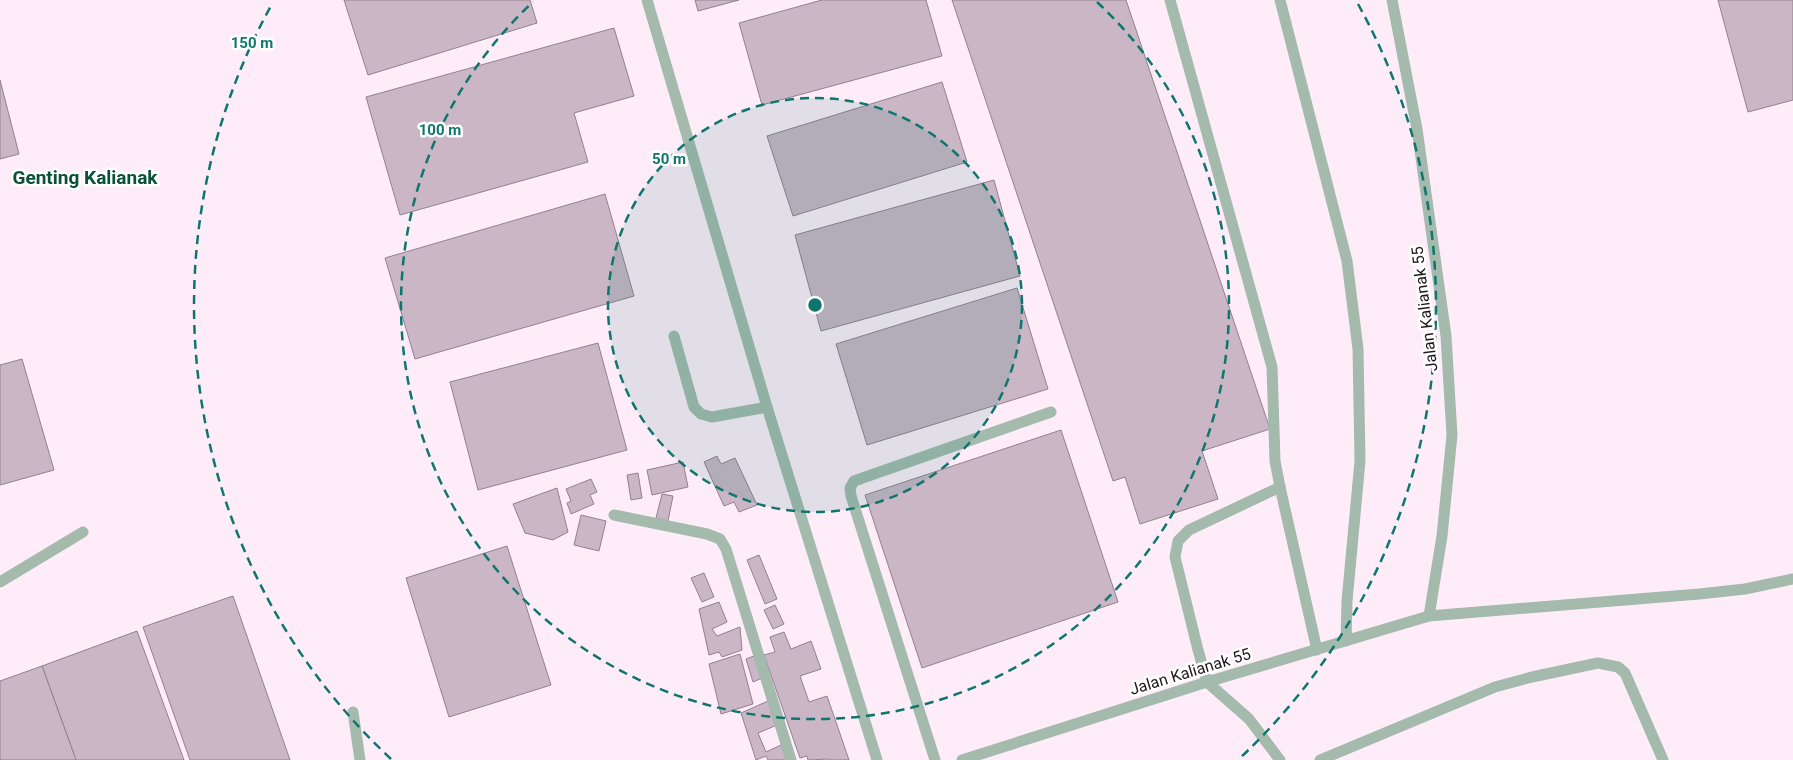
<svg xmlns="http://www.w3.org/2000/svg" width="1793" height="760" viewBox="0 0 1793 760" font-family="Roboto,sans-serif">
	<style>
		.building { fill: #cab6c5; stroke: #93808e }
		.lines { fill: none; stroke-linecap: round; stroke-linejoin: round }
		.lane { stroke: #a3baad; stroke-width: 11 }
		.ring { fill: none; stroke: #0f766e; stroke-width: 2.5; stroke-dasharray: 9 6 }
		.labels { text-anchor: middle; stroke-width: 5; stroke-linejoin: round; paint-order: stroke }
		.street-label { font-size: 16px; fill: #1e171c; stroke: #fff }
		.quarter-label { font-size: 19px; font-weight: bold; fill: #095137; stroke: #fff }
		.centre { fill: #0f766e; stroke: #fff; stroke-width: 2.5 }
		.ring-label { font-size: 15px; text-anchor: middle; font-weight: bold; fill: #0f766e; stroke: #fff; stroke-width: 5; stroke-linejoin: round; paint-order: stroke }
	</style>
	<rect width="100%" height="100%" fill="#feedf9"/>
	<!-- building -->
	<g class="building">
		<polygon points="344,0 530,0 537,23 368,75"/>
		<polygon points="695,0 739,0 698,11"/>
		<polygon points="822,0 926,0 942,56 762,105 739,23"/>
		<polygon points="952,0 1126,0 1270,429 1202,451 1218,499 1140,524 1125,477 1113,481"/>
		<polygon points="1718,0 1793,0 1793,100 1748,112"/>
		<polygon points="614,28 634,96 574,113 588,162 400,215 366,97"/>
		<polygon points="0,80 19,154 0,159"/>
		<polygon points="942,82 967,162 793,216 767,136"/>
		<polygon points="994,180 1020,276 821,331 795,235"/>
		<polygon points="605,194 634,296 415,359 385,258"/>
		<polygon points="1017,288 1048,389 867,445 836,344"/>
		<polygon points="598,343 627,450 478,490 450,382"/>
		<polygon points="22,359 54,470 0,485 0,365"/>
		<polygon points="1061,430 1118,602 922,668 865,495"/>
		<polygon points="717,456 721,464 735,458 757,505 739,512 734,502 724,506 704,462"/>
		<polygon points="683,462 688,487 652,495 647,470"/>
		<polygon points="638,473 642,498 631,500 627,475"/>
		<polygon points="591,479 597,492 590,495 594,504 571,514 567,503 571,501 566,489"/>
		<polygon points="557,488 568,532 553,540 525,533 513,504"/>
		<polygon points="662,494 673,496 668,521 656,518"/>
		<polygon points="581,515 606,521 599,551 574,545"/>
		<polygon points="507,546 551,685 449,717 406,578"/>
		<polygon points="759,555 777,599 765,604 747,560"/>
		<polygon points="704,573 714,597 702,602 691,578"/>
		<polygon points="233,596 290,760 190,760 143,627"/>
		<polygon points="719,602 727,622 712,629 717,636 740,627 742,650 722,657 719,652 709,655 699,609"/>
		<polygon points="775,605 784,624 773,629 764,610"/>
		<polygon points="137,631 184,760 76,760 42,666"/>
		<polygon points="784,632 791,649 811,641 821,669 800,676 809,702 827,696 849,760 829,760 829,759 808,760 807,756 800,758 764,655 775,652 770,637"/>
		<polygon points="740,654 753,704 721,714 709,664"/>
		<polygon points="754,656 762,678 753,682 746,659"/>
		<polygon points="42,666 76,760 0,760 0,681"/>
		<polygon points="768,701 777,725 758,733 766,752 781,745 787,760 768,760 766,756 756,760 741,713"/>
	</g>
	<g class="lines">
		<!-- lane -->
		<g class="lane">
			<polyline points="647,0 767,407 877,760"/>
			<polyline points="1170,0 1272,367 1275,461 1280,487 1189,530 1178,541 1175,557 1198,650 1207,682 1249,719 1280,760"/>
			<polyline points="1280,0 1347,261 1358,349 1360,461 1347,601 1346,641"/>
			<polyline points="1392,0 1417,129 1446,336 1452,435 1442,536 1429,616"/>
			<polyline points="674,336 694,407 701,414 712,417 767,407"/>
			<polyline points="1280,487 1317,650"/>
			<polyline points="614,515 707,534 720,539 726,549 791,760"/>
			<polyline points="0,582 83,532"/>
			<polyline points="353,712 360,760"/>
			<polyline points="935,760 851,496 850,488 854,481 1051,412"/>
			<polyline points="962,760 1207,682 1429,616 1699,594 1745,589 1793,579"/>
			<polyline points="1320,760 1495,687 1532,677 1598,663 1618,667 1625,673 1663,760"/>
		</g>
	</g>
	<!-- distance rings -->
	<circle cx="815" cy="305" r="207" fill="#0f766e" fill-opacity=".12"/>
	<g class="ring">
		<circle cx="815" cy="305" r="207"/>
		<path d="M1097 2A414 414 0 1 1 533 2"/>
		<path d="M391 759A621 621 0 0 1 272 4M1358 4A621 621 0 0 1 1239 759"/>
	</g>
	<g class="labels">
		<!-- street labels -->
		<g class="street-label">
			<text transform="translate(1424 309) rotate(-97)" y="6">Jalan Kalianak 55</text>
			<text transform="translate(1190 671) rotate(-17)" y="6">Jalan Kalianak 55</text>
		</g>
		<!-- quarter labels -->
		<g class="quarter-label">
			<text x="85" y="184">Genting Kalianak</text>
		</g>
	</g>
	<circle cx="815" cy="305" r="8" class="centre"/>
	<g class="ring-label">
		<text x="252" y="48">150 m</text>
		<text x="440" y="135">100 m</text>
		<text x="669" y="164">50 m</text>
	</g>
</svg>
